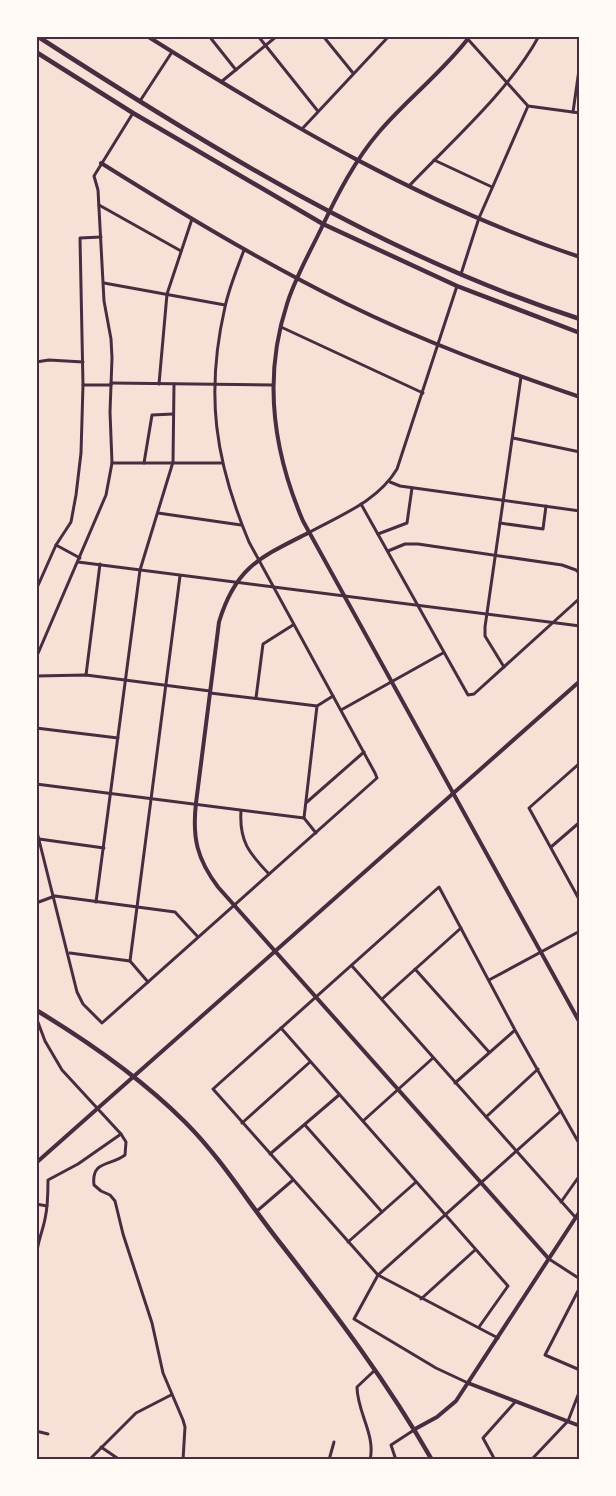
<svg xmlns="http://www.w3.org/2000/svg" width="616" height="1496" viewBox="0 0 616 1496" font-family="Merriweather,serif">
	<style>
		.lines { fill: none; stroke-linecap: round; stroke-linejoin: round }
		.minor { stroke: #4a2c40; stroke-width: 3 }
		.tertiary { stroke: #4a2c40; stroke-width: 4 }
		.secondary { stroke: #4a2c40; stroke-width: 4.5 }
		.trunk { stroke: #4a2c40; stroke-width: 4.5 }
		.neatline { fill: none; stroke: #4a2c40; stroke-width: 2 }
	</style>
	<rect width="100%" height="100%" fill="#f7e1d7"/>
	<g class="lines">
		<!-- minor -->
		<g class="minor">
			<polyline points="209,36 236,70"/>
			<polyline points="258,36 317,110"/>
			<polyline points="323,36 353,73"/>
			<polyline points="465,36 528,106 580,113"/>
			<polyline points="221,82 277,36"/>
			<polyline points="140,101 172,52"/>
			<polyline points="573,112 580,63"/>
			<polyline points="302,129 389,36"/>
			<polyline points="434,160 492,187"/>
			<path d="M 409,186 C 452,141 509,91 539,36"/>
			<polyline points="99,205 181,251"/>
			<polyline points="461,274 479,218 528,106"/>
			<polyline points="104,283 225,305"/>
			<polyline points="281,327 423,393"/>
			<polyline points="36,362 49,360 83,362"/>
			<polyline points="111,383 273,385"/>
			<polyline points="159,384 167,294 192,219"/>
			<polyline points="83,385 111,385"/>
			<polyline points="513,438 580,452"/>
			<polyline points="112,463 221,463"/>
			<polyline points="144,463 152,415 173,414"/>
			<polyline points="390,482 400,486 580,511"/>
			<polyline points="361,504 468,695 474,694 580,598"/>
			<polyline points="158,513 241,525"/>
			<polyline points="500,523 543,529 546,506"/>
			<path d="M 310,532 C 341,515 378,501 397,469 L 457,286"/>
			<polyline points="378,534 407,523 412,488"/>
			<polyline points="56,545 80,558"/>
			<polyline points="388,551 405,544 418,544 562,565 576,570 580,574"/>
			<polyline points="78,562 580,626"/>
			<polyline points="36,590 56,545 71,522 76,495 81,453 83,385 80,238 101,237"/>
			<polyline points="36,658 106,495 112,463 110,412 112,358 111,339 104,301 98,190 94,176 133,113"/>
			<polyline points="504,667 485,636 485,627 521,377"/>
			<polyline points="86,675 100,564"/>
			<polyline points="36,676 86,675 210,691"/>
			<polyline points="256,698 263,644 293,625"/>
			<polyline points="317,706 333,696"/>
			<polyline points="341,710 443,653"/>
			<polyline points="36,728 118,738"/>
			<polyline points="580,763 529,808 580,901"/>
			<polyline points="36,784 304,818 317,706 210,693"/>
			<polyline points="307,802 364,752"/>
			<path d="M 241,811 C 239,841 249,853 269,874"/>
			<polyline points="304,818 316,833"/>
			<path d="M 36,828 L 77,992 L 83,1004 L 102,1023 L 377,778 L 375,773 L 249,542 C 215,461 205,394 225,307 C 229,288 237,269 244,250"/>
			<polyline points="39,839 104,848"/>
			<polyline points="551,847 580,822"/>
			<polyline points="96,902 140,570 173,462 174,384"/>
			<polyline points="36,903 55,896 175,912 198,937"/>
			<polyline points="70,953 130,961 148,982"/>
			<polyline points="130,961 180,576"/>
			<polyline points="352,966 576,1218"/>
			<polyline points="415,969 489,1052"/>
			<polyline points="489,980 580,931"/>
			<polyline points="382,999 461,928"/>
			<path d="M 36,1017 L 45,1041 L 62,1070 L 121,1134 L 126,1142 L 125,1155 C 111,1166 91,1160 94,1185 L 101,1191 L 110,1195 L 115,1201 L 123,1234 L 152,1323 L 163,1373 L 183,1420 L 185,1427 L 183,1460"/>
			<polyline points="281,1028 508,1286 479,1327"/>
			<polyline points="455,1083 514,1031"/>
			<polyline points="486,1117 538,1069"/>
			<polyline points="363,1121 433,1058"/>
			<polyline points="242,1123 310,1062"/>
			<polyline points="305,1125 382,1212"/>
			<polyline points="270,1154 339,1095"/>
			<polyline points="561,1202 580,1175"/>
			<polyline points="36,1204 47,1206"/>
			<polyline points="257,1211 293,1180"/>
			<polyline points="348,1242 416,1182"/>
			<polyline points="549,1259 580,1279"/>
			<path d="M 36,1261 C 36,1245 42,1234 45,1219 C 48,1206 48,1193 48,1180 L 78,1164 L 121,1134"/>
			<polyline points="580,1287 545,1355 580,1370"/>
			<polyline points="421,1299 475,1250"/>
			<polyline points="498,1338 378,1275 213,1089 439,887 515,1030 580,1145"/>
			<polyline points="468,1383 436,1368 354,1319 378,1275 561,1111"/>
			<polyline points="36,1431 48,1434"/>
			<polyline points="101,1447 120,1460"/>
			<polyline points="89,1460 136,1413 171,1395"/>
			<polyline points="329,1460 334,1442"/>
			<path d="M 370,1460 C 376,1435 357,1412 357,1387 L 375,1370"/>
			<polyline points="396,1460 391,1445 414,1430"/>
			<polyline points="495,1460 483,1438 516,1401"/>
			<polyline points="538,1460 533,1458 568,1421 580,1390"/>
		</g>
		<!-- tertiary -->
		<g class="tertiary">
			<path d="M 147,36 C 284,122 425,206 580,257"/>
			<path d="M 470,36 C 445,70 407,99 379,132 C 355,160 337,195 321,229 C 309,254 295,278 287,304 C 263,377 273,451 303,521 L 580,1023"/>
			<path d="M 101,163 C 181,213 262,262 347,304 C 422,341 501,370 580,397"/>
			<path d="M 310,532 C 261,557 236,566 219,622 L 196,803 C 192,838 197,859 218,887 L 549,1259"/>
			<polyline points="36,1163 580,681"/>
			<polyline points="468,1383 580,1426"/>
			<polyline points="415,1429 437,1417 456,1401 580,1211"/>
		</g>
		<!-- secondary -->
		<path class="secondary" d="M 36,1010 C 89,1042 141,1078 185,1122 C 222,1159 249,1204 281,1244 C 335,1313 388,1383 432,1460"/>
		<!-- trunk -->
		<g class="trunk">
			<path d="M 37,36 C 207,146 386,257 580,319"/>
			<polyline points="36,52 133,113 323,224 457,286 580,333"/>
		</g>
	</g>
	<!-- border -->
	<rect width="616" height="1496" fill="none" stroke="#fffaf5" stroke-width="75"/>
	<rect x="38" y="38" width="540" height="1420" class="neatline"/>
</svg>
